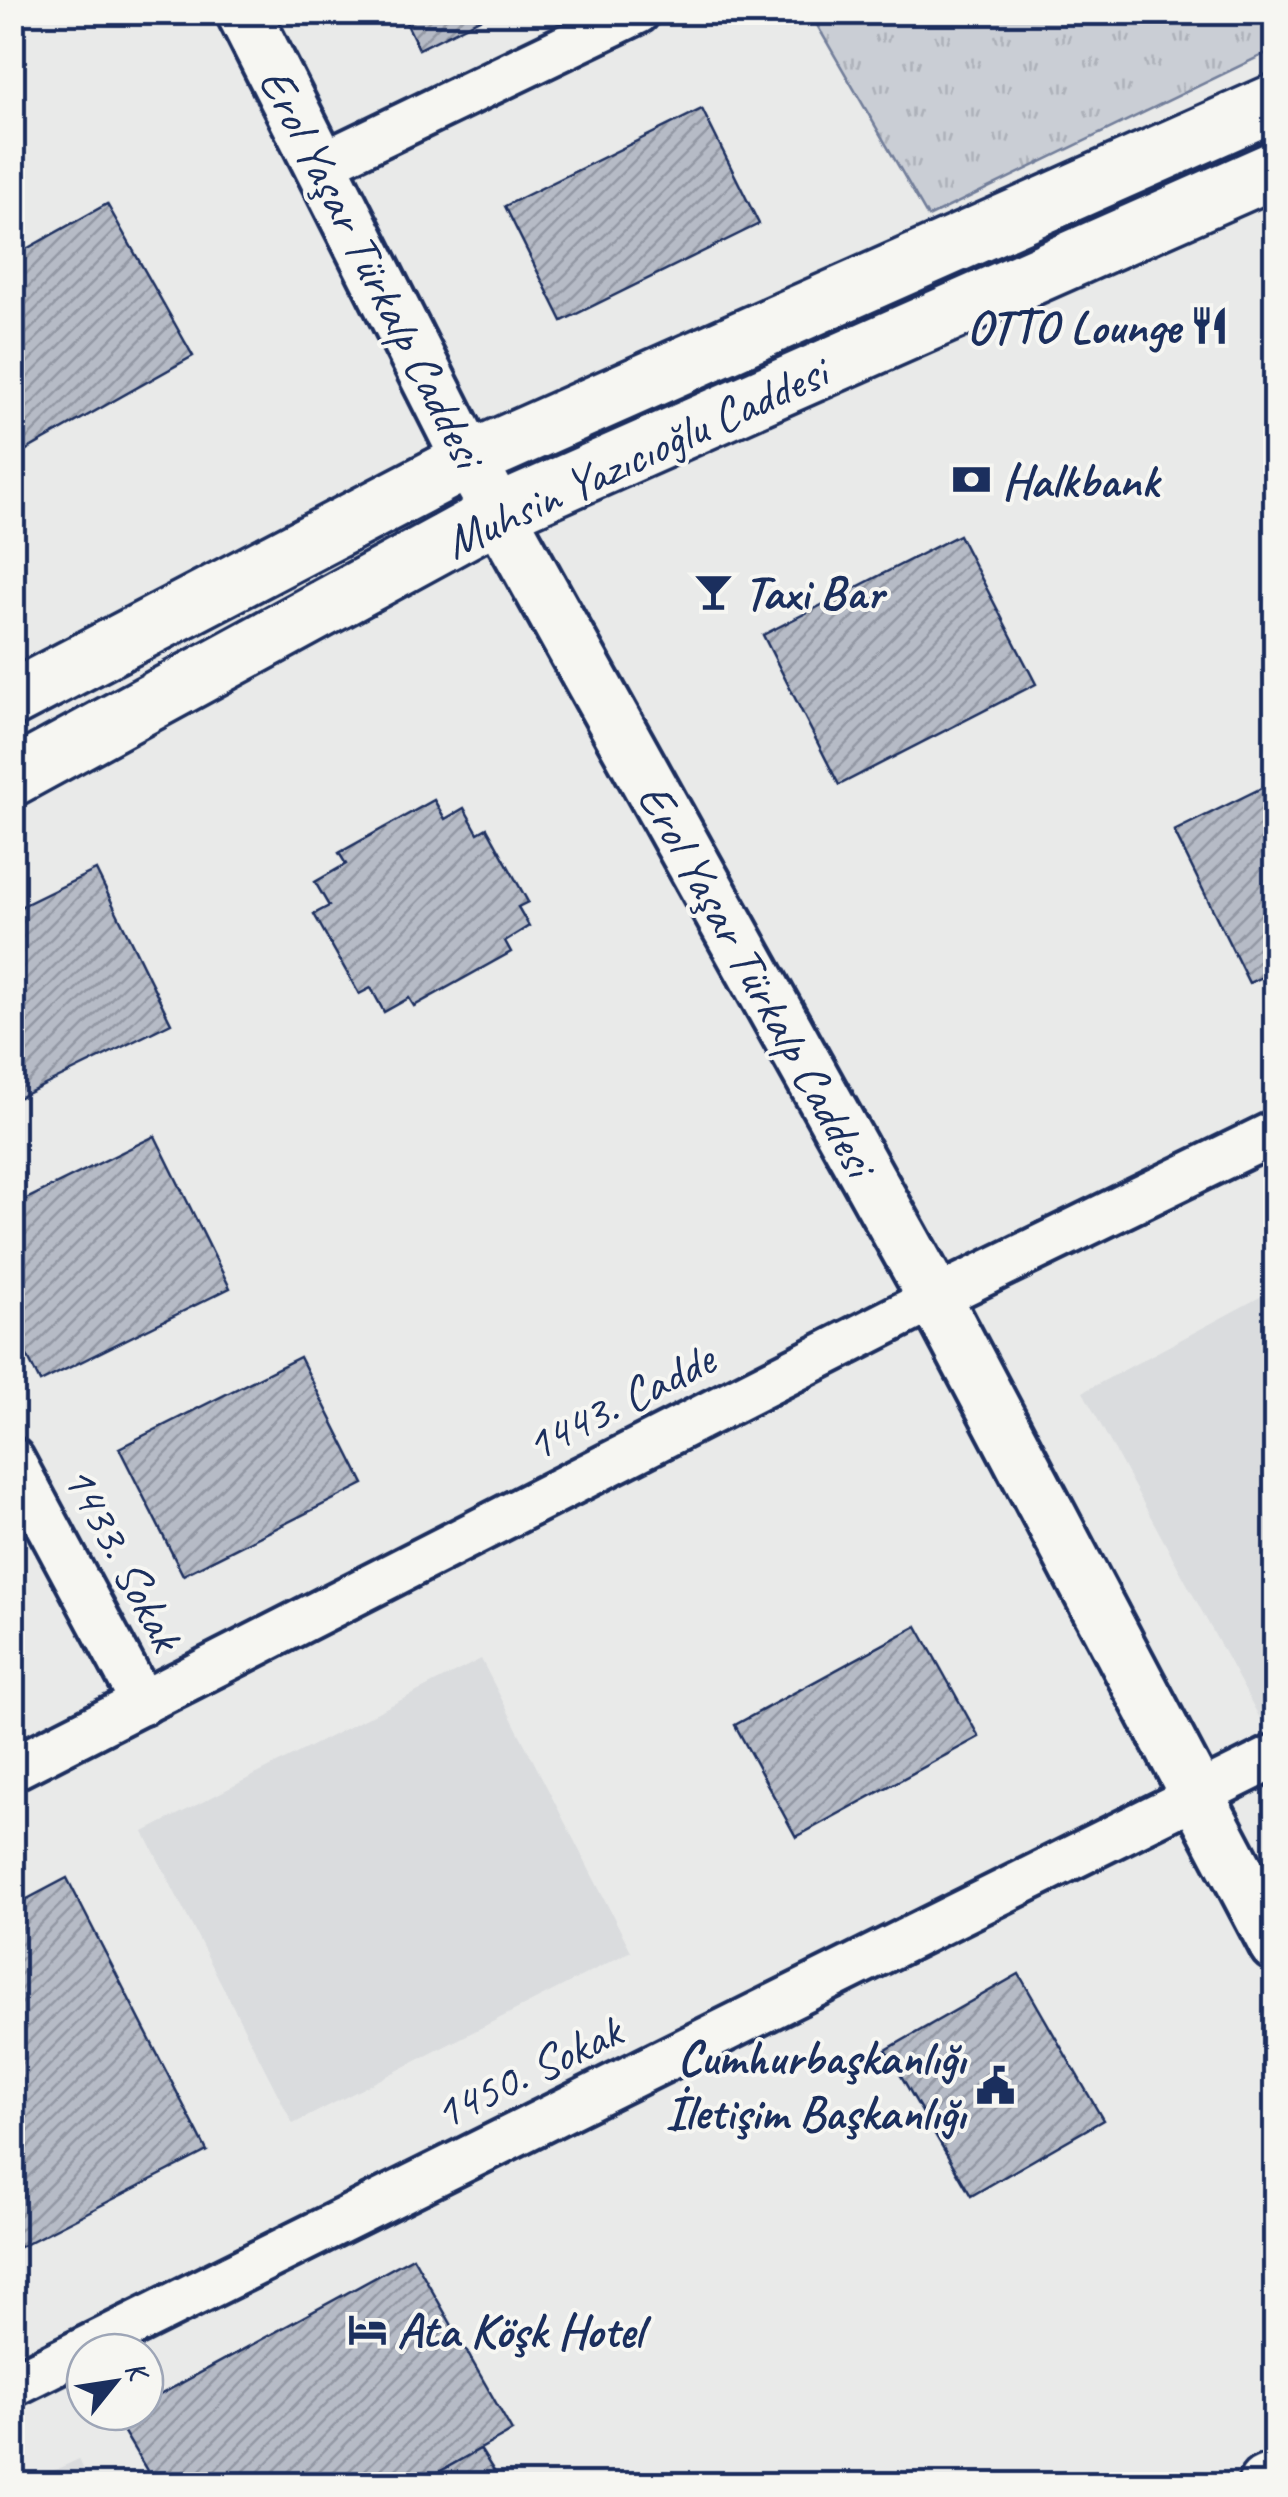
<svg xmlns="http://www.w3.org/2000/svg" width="1288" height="2497" viewBox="0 0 1288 2497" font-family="Caveat,sans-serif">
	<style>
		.built { fill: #dadcde }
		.park { fill: url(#park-tufts); stroke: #727e9a; stroke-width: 2.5 }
		.building { fill: url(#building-hatch); stroke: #1b2f5e; stroke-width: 2.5 }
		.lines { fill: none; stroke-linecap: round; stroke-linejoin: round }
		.minor-casing { stroke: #1b2f5e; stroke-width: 50 }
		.tertiary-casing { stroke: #1b2f5e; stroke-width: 60 }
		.secondary-casing { stroke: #1b2f5e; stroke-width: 62 }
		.trunk-casing { stroke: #1b2f5e; stroke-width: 62 }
		.minor { stroke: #f6f6f2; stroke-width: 42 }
		.tertiary { stroke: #f6f6f2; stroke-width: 52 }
		.secondary { stroke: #f6f6f2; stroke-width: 55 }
		.trunk { stroke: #f6f6f2; stroke-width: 55 }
		.labels { text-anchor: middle; stroke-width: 8; stroke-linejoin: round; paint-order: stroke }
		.street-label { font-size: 48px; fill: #1b2f5e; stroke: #f6f6f2 }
		.poi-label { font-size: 48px; font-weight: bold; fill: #1b2f5e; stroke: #f6f6f2; text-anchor: start }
	</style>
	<defs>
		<pattern id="park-tufts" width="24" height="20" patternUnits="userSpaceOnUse" patternTransform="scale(2.5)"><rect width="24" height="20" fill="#caced5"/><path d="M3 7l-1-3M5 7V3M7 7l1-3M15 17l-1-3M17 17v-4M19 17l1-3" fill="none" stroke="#adb1b9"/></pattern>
		<pattern id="building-hatch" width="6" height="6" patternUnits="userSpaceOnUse" patternTransform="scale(2.5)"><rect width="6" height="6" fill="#b6bbc6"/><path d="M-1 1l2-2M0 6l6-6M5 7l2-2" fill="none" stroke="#9398a4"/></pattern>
	</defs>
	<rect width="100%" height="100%" fill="#e9eae9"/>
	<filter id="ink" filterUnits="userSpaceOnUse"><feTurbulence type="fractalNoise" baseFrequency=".01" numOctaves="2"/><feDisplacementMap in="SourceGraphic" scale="20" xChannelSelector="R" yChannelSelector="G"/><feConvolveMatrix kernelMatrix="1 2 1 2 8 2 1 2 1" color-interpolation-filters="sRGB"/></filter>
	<g filter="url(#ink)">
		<!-- built -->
		<g class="built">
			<polygon points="1275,1289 1276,1715 1262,1722 1083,1392"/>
			<polygon points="481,1659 631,1951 293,2124 144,1832"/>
			<polygon points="79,2459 90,2484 25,2484"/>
		</g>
		<!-- park -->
		<polygon class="park" points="810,13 1275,13 1275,49 928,217"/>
		<!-- building -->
		<g class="building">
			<polygon points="401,12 494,12 419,49"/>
			<polygon points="702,109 759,224 562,321 505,206"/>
			<polygon points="107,204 193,356 12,458 12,257"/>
			<polygon points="959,535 1036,684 839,785 763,635"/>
			<polygon points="1276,781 1276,971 1249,983 1174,831"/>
			<polygon points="434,800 445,819 464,808 478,833 487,828 528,902 518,907 529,926 505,941 511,952 414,1006 409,998 384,1012 371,988 359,994 314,914 329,906 315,882 346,864 339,853"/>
			<polygon points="96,870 171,1023 12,1101 12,911"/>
			<polygon points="155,1136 230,1288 40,1382 12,1325 12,1206"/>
			<polygon points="300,1357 364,1484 183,1575 119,1448"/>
			<polygon points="917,1626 979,1737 796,1837 735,1725"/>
			<polygon points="67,1878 207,2151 12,2251 12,1907"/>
			<polygon points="1019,1974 1103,2120 971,2196 886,2050"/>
			<polygon points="413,2257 512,2431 418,2484 155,2484 116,2419 129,2412 145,2412 145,2403"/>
			<polygon points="480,2449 502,2484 418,2484"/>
		</g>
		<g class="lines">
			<defs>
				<g id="minor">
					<polyline points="322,164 638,12"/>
					<polyline points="12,1459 143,1703"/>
					<polyline points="12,1769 935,1298 1276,1132"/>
					<polyline points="12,2385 1276,1756"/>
				</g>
				<polyline id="tertiary" points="243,12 469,460 935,1298 1276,1945"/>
				<g id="secondary">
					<polyline points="12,699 469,460 1276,102"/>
					<polyline points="12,778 500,512 1276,169"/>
				</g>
				<polyline id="trunk" points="1266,2484 1276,2480"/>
			</defs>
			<!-- minor casing -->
			<use href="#minor" class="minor-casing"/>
			<!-- tertiary casing -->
			<use href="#tertiary" class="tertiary-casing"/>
			<!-- secondary casing -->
			<use href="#secondary" class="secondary-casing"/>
			<!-- trunk casing -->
			<use href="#trunk" class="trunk-casing"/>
			<!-- minor -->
			<use href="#minor" class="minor"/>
			<!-- tertiary -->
			<use href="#tertiary" class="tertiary"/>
			<!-- secondary -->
			<use href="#secondary" class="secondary"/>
			<!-- trunk -->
			<use href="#trunk" class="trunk"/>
		</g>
	</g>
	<!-- icons -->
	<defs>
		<symbol id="restaurant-bare" viewBox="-9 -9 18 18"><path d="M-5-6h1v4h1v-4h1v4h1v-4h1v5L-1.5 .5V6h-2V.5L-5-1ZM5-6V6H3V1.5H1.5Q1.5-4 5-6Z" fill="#1b2f5e" stroke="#f6f6f2" stroke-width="2.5" paint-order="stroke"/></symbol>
		<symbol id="bank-bare" viewBox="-9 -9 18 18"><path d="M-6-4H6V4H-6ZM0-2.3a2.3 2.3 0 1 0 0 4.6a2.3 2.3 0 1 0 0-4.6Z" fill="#1b2f5e" stroke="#f6f6f2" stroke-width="2.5" paint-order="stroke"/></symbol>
		<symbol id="bar-bare" viewBox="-9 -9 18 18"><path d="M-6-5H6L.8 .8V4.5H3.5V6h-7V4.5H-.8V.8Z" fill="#1b2f5e" stroke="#f6f6f2" stroke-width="2.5" paint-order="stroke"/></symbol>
		<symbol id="civic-bare" viewBox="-9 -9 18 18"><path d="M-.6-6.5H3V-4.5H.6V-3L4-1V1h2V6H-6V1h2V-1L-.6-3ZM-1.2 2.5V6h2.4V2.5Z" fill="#1b2f5e" stroke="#f6f6f2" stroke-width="2.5" paint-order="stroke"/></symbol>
		<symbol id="hotel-bare" viewBox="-9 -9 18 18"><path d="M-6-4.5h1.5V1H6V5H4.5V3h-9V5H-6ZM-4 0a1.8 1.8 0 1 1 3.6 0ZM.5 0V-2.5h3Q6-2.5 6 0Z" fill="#1b2f5e" stroke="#f6f6f2" stroke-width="2.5" paint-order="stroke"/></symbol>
	</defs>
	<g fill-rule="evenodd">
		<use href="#restaurant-bare" x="1182" y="298" width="55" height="55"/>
		<use href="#bank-bare" x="944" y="452" width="55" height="55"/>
		<use href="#bar-bare" x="686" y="564" width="55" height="55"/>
		<use href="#civic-bare" x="968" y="2058" width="55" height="55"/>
		<use href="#hotel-bare" x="340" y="2302" width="55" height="55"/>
	</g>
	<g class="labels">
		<!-- street labels -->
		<g class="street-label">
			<text transform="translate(373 267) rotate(63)" y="17">Erol Yaşar Türkalp Caddesi</text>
			<text transform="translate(635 456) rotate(-25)" y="17">Muhsin Yazıcıoğlu Caddesi</text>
			<text transform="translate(758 979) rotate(61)" y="17">Erol Yaşar Türkalp Caddesi</text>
			<text transform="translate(619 1401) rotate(-27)" y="17">1443. Cadde</text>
			<text transform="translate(124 1557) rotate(62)" y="17">1433. Sokak</text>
			<text transform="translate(527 2071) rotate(-26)" y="17">1450. Sokak</text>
		</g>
		<!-- poi labels -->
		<g class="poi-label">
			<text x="1180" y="343" text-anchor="end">OTTO Lounge</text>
			<text x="1002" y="497">Halkbank</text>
			<text x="744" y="609">Taxi Bar</text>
			<text x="965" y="2074" text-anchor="end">Cumhurbaşkanlığı<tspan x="965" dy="55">İletişim Başkanlığı</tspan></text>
			<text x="397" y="2347">Ata Köşk Hotel</text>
		</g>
	</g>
	<!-- margin -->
	<rect width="1288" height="2497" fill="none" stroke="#f6f6f2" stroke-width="50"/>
	<rect x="25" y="25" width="1238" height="2447" fill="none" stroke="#1b2f5e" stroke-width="4" filter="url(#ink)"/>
	<!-- north arrow -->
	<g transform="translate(115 2382) rotate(60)"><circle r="48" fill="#f6f6f2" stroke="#9ea6b7" stroke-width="2.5"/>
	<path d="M0-8L18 38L0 25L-18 38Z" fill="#1b2f5e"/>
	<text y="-15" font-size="28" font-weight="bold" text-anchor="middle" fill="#1b2f5e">K</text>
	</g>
</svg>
